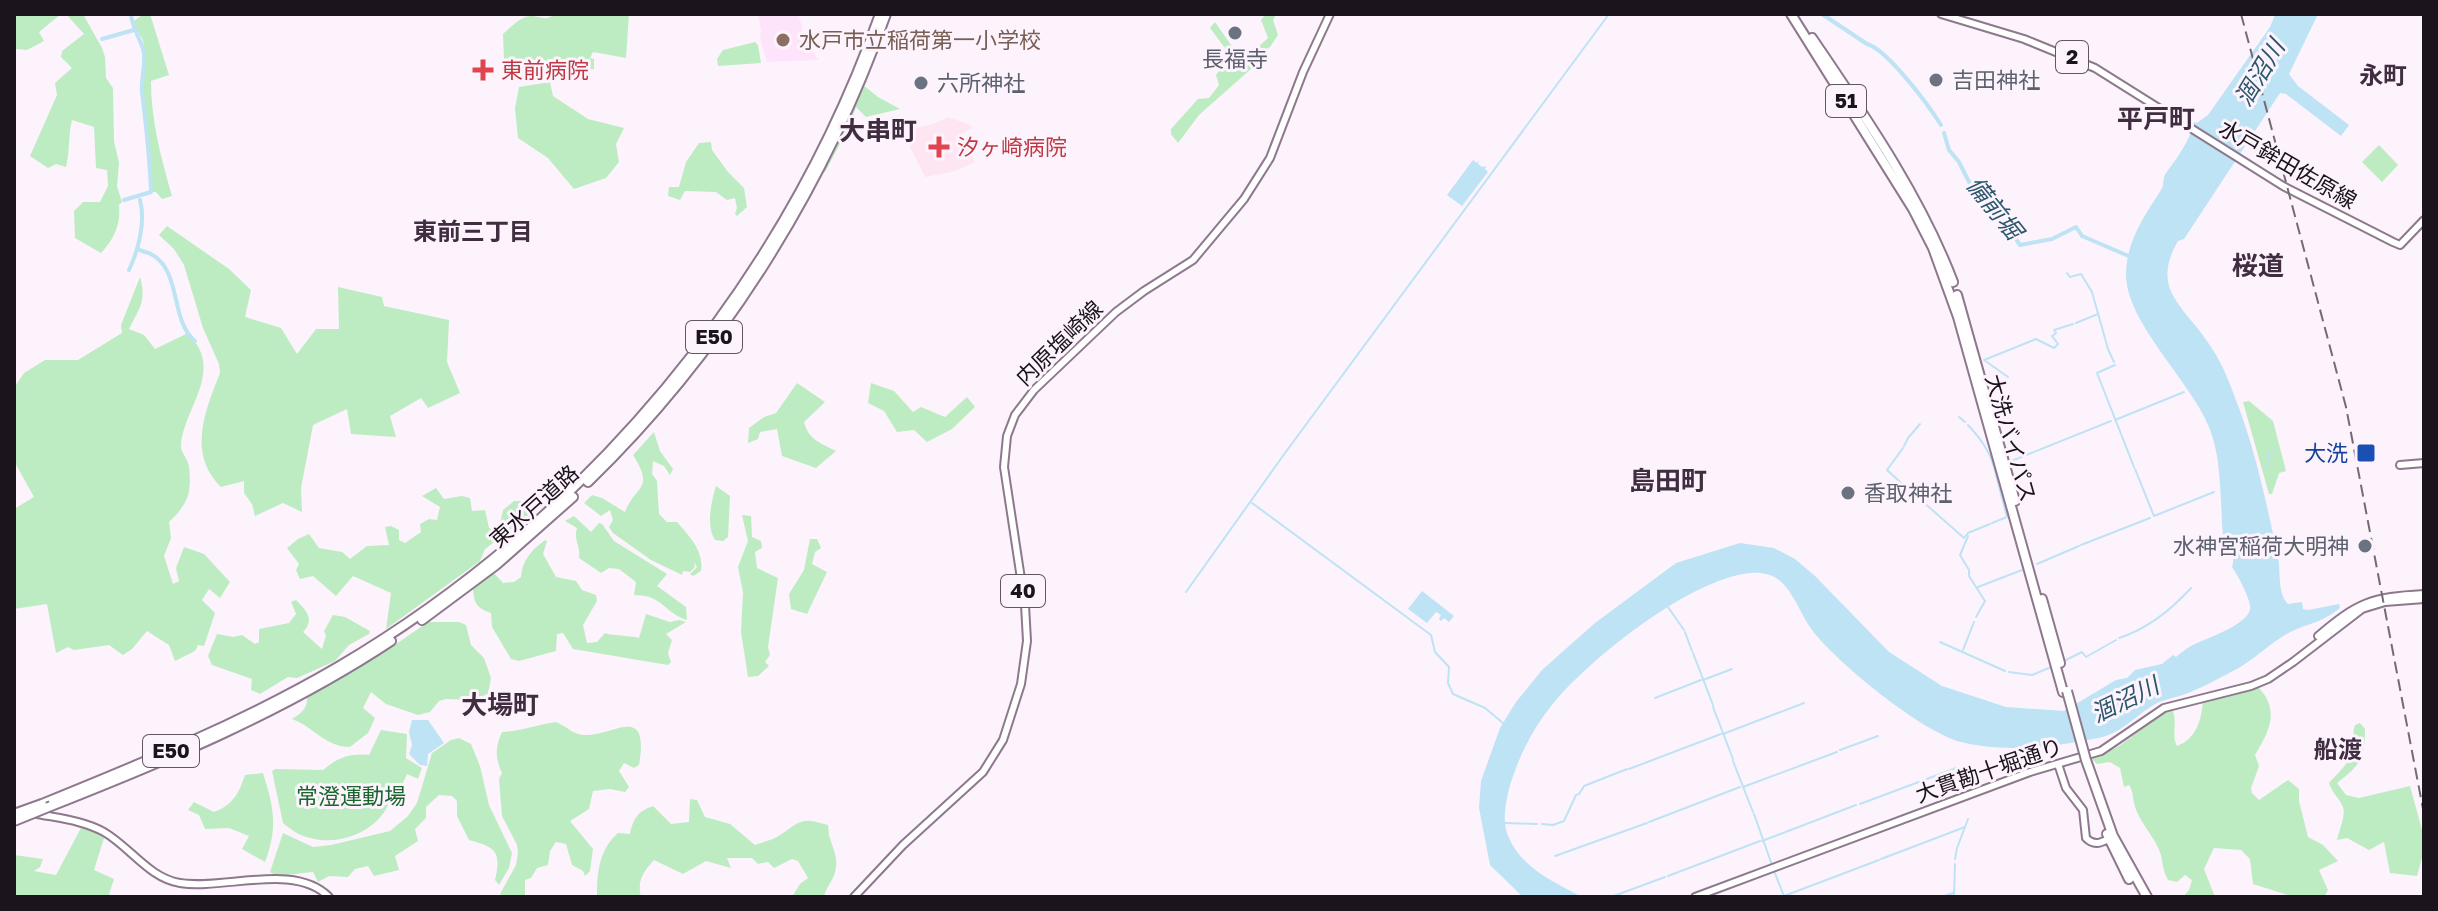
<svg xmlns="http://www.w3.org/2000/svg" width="2438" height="911" viewBox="0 0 2438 911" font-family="'Golos Text','Noto Sans JP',sans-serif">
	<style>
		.built { fill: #fde4fb }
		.medical { fill: #fde5f1 }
		.green { fill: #bdecc2 }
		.water { fill: #bde3f4 }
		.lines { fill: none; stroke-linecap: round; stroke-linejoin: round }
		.stream { stroke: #bde3f4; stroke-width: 2 }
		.canal { stroke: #bde3f4; stroke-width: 4 }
		.major-casing { stroke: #8e788d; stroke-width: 10 }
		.highway-casing { stroke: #8e788d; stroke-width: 12 }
		.major { stroke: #fff; stroke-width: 6 }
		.highway { stroke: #fff; stroke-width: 8 }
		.rail { stroke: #746b74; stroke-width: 2; stroke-dasharray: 12 6; stroke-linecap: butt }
		.highway-bridge-casing { stroke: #8e788d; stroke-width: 12; stroke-linecap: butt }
		.highway-bridge { stroke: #fff; stroke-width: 8 }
		.worship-dot { fill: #6b7280; stroke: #fdf3fd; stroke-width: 3 }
		.education-dot { fill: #8d6e63; stroke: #fdf3fd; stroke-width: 3 }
		.health-dot { fill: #e0444e; stroke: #fdf3fd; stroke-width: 3 }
		.transit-dot { fill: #1a4fb4; stroke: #fdf3fd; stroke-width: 3 }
		.labels { text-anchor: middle; stroke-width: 6; stroke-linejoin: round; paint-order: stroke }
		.shield { fill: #fdf3fd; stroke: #605760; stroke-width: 2 }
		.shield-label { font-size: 20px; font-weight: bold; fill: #1c141c }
		.education-label { font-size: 22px; fill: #785e54; stroke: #fdf3fd; text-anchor: start }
		.worship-label { font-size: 22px; fill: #5b616d; stroke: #fdf3fd; text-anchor: start }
		.health-label { font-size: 22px; fill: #be3a42; stroke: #fdf3fd; text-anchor: start }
		.street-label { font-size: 22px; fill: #1c141c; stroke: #fdf3fd }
		.transit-label { font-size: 22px; fill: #164399; stroke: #fdf3fd; text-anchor: end }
		.park-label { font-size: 22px; fill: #19662d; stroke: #fdf3fd }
		.water-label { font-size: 24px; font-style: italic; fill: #2a576a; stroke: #fdf3fd }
		.neighbourhood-label { font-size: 24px; font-weight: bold; fill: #402d3f; stroke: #fdf3fd }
		.quarter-label { font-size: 26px; font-weight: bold; fill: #402d3f; stroke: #fdf3fd }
	</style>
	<rect width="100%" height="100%" fill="#fdf3fd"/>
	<!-- built -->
	<polygon class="built" points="758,14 798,14 803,28 801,30 818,60 767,62 760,38 761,30"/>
	<!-- medical -->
	<polygon class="medical" points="948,117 971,125 972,128 961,134 975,162 952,172 925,177 906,139 909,130 936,123"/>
	<!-- green -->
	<g class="green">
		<polygon points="23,14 61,14 39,32 44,41 27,50 15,49 14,16"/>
		<path d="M 66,14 L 83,14 L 102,48 L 105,57 L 106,78 L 113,88 L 114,141 L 119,163 L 117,186 L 122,202 L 119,205 C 121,225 114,239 101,253 L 75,238 L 74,211 L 83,202 L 100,202 L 108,186 L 107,170 L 96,168 L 94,127 L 72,120 C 68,136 70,151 66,167 L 56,164 L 48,168 L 30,156 L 57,95 L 55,83 L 72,68 L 61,57 L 62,51 L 84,34 Z"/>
		<path d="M 144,14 L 150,14 L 169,75 L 151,81 C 151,120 161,158 172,196 L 162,199 L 156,192 L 152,192 L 150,154 L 143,88 L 145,55 L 143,40 L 132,22 Z"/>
		<path d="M 555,14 L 629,14 L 626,58 L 593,52 L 590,58 L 594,59 L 594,69 L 531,73 L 514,78 L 504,61 L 503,34 C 510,28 520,17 530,16 C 541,16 545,22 555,14 Z"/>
		<polygon points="1266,14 1276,14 1273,20 1278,35 1270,47 1256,58 1251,69 1199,115 1178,143 1171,134 1171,129 1198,99 1209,98 1219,85 1216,75 1231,56 1210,28 1215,22 1238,55 1246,58 1268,38 1261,20"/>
		<polygon points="755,42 758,45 761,63 718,66 717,59 723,50"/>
		<polygon points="550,82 553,96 588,119 624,128 616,144 619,162 606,178 574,189 548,158 518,138 515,108 519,87"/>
		<polygon points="863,85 878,97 900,109 866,117 856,107 849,127 825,172 823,171"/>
		<polygon points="711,142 712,150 728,172 744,188 747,207 737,216 735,214 737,208 735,198 727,200 716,192 685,191 680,200 668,196 669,187 679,187 686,162 699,143"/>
		<polygon points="2379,145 2398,165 2382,182 2362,162"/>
		<path d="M 167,226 L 229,269 L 251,290 L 245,317 L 281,328 L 297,354 L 316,329 L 339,329 L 338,287 L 382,297 L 384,306 L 449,320 L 447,362 L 460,393 L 428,408 L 421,398 L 390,416 L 396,437 L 351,434 L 347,409 L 313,425 L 301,488 L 302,512 L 283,503 L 255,516 L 252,504 L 244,493 L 244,481 L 221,487 C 187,454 205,411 220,373 L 219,364 L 203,328 L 184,265 L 174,249 L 159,235 Z"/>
		<path d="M 140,277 C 147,302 139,308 129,329 L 144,335 L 155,349 L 186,334 C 190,338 196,342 199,348 C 215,380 184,412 181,444 C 180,453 188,458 189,467 C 192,493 188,504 169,522 L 171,538 L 164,556 L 173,584 L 179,581 L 176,568 L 184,547 L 204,554 L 230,582 L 220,598 L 209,589 L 202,600 L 215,613 L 204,646 L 198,645 L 195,651 L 175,661 L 169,645 L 147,631 L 132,649 L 123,655 L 109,645 L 74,650 L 68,647 L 56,653 L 47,604 L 14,609 L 14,509 L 34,497 L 14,461 L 14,388 L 24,373 L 45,360 L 78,360 L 122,333 L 121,325 Z"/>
		<path d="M 797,383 L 825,402 L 804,422 C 808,439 820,443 836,451 L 816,468 L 782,456 L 777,429 L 760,432 L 758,439 L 748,443 L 749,428 L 764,417 L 776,413 Z"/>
		<polygon points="871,383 894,391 913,412 921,407 945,417 967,397 975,407 952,429 927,442 914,430 897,432 884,411 868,403"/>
		<polygon points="2249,401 2273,421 2286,471 2279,473 2272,494 2269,494 2243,402"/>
		<path d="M 654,432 L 660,451 L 673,469 L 670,475 L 664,466 L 653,461 L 652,474 L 657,481 L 659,514 L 667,522 L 677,522 C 690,537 704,551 701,571 L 693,576 L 690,574 L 697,567 L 694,562 L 695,567 L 690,572 L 683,571 L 682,575 L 651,560 L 613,533 L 609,527 L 613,520 L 610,510 L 601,516 L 584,503 L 592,495 L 602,498 L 625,512 C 636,484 655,490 633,455 Z"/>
		<path d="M 716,486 L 730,496 L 728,537 L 723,541 L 715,540 C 706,526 711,502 716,486 Z"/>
		<polygon points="436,488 444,499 462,496 470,498 472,511 485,510 489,528 498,532 503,510 514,501 526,501 531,514 485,549 480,561 386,629 391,593 353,576 336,596 313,576 300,579 296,570 299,564 287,548 298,539 309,534 319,548 342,552 350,559 367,546 389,545 385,527 391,526 399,530 399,540 405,543 421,532 420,524 429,519 437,520 440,507 422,496"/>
		<polygon points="742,515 751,516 752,537 761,541 762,548 755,552 757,568 778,578 768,647 770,655 765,662 769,666 758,676 748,677 741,632 743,592 738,567 748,541"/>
		<path d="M 574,516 L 591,532 L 599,523 L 602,524 L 614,541 L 667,574 L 657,586 L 686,607 L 687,620 C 663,612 663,595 634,595 L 636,582 L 619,569 L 609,568 L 601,573 L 579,558 C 581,547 573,538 577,528 L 565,521 Z"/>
		<polygon points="810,539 817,539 821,548 815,552 812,564 827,572 807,614 791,609 789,594 804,570"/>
		<path d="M 545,540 L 547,541 L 543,554 L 556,577 L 576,581 L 582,590 L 596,595 L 597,601 L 583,625 L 587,643 L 597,642 L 605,633 C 613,636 628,635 639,638 L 646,614 L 670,622 L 679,620 L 686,622 L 666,634 L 672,640 L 668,653 L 671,662 L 668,665 L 573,649 L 563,633 L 557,634 L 556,651 L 519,661 L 511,659 L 492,627 L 491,613 C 477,608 474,604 473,589 L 494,573 L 503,583 L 514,582 L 521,577 C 522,560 532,550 545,540 Z"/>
		<path d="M 296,600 C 307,611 315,620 303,632 L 322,649 L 326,635 L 324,631 L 333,615 L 345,617 L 370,631 L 369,634 L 349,645 L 335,661 L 297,678 L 288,677 L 260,694 L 251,690 L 252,679 L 212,665 L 208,656 L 217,634 L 233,637 L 242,635 L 255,644 L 259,642 L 259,629 L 289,623 L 296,614 L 291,602 Z"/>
		<path d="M 428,622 L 459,622 L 466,625 L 471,645 L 484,658 L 491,678 L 488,694 L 471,700 L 446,699 L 439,701 L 430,712 L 418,715 L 386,704 L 371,692 L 363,708 L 375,718 L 368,733 L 350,747 C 325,747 314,727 292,719 C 302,713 308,708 307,696 L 389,649 Z"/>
		<path d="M 2258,687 C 2280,710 2270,730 2255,755 L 2259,766 L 2251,788 L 2252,793 L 2259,800 L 2288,780 L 2299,789 L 2299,801 L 2308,837 L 2323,845 L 2338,861 L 2319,870 L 2328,890 L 2324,897 L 2294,897 L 2253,884 L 2250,859 L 2241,850 L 2214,848 L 2204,869 L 2215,897 L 2183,897 L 2189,890 L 2192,880 L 2185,875 L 2177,882 L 2168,880 C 2163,871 2163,865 2161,855 C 2156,837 2138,822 2134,803 C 2132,796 2134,793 2129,785 L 2124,787 L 2120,768 L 2110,762 L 2097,764 L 2092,759 L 2119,746 L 2170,708 C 2180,716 2170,734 2177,746 C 2196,739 2201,721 2203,702 Z"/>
		<path d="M 556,722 C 566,726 574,735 584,735 C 612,737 650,701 639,765 L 634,768 L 624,763 L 619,771 L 629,787 L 625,792 L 610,789 L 593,791 L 589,809 L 570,821 L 593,849 L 590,871 L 585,876 L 583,871 L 572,865 L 566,844 L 556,842 L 550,851 L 548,865 L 537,868 L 531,878 L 525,880 L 525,897 L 504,897 L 500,894 L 516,865 L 518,853 L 517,845 L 502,816 L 499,779 L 502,773 C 495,758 495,747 502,732 C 521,731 537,725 556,722 Z"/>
		<path d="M 2360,723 L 2365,729 C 2365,759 2360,765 2337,783 L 2346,795 L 2359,798 L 2410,786 L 2424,837 L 2424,850 L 2417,876 L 2390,873 L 2384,842 L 2369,850 L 2347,838 L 2337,840 C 2339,831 2346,815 2343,807 C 2340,799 2332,793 2329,783 C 2339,772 2354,759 2355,744 C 2355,736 2352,734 2355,725 Z"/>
		<path d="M 381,730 L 407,734 L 406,758 L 422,768 L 418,779 L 407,774 L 402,785 L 393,785 C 392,824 347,848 310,838 C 300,836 291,830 283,823 L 272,771 L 275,769 L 323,770 C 337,758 350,753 369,755 Z"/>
		<path d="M 459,738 L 471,744 L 480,766 L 489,805 L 512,853 L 509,868 L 499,885 L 495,880 C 502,851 495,847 469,840 L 457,816 L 457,801 L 452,796 L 439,795 L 426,807 L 426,818 L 415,829 L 418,841 L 395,856 L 399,870 L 374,876 L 368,866 L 355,869 L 348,877 L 329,876 L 318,882 L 313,872 L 277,876 L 270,872 L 283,833 L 313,847 L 331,845 L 390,831 L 408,816 L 417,803 L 432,753 L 451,740 Z"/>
		<path d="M 263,773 C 274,808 278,828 265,862 L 242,849 L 249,836 L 229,828 L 205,829 L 199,815 L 188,810 L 194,802 L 214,812 C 233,805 239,793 245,775 Z"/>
		<path d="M 690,799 L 697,800 L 705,817 L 730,824 L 755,845 C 763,842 773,840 780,835 C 802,820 801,817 828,825 C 829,829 828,834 830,838 C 833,850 839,858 835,872 C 833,881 826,887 824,897 L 792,897 L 800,884 L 808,878 L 798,861 L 792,859 L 774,868 L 768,862 L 758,864 L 752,858 L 727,858 L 731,868 L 706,861 L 683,874 L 654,860 C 643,872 637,881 641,897 L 597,897 C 597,872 599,850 618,833 L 630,834 C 633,819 638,811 653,806 L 671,824 L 689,822 Z"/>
		<polygon points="81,828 94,831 104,838 94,870 114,879 109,894 113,897 14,897 14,855 43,859 40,867 34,871 56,875"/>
	</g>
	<!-- water -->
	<g class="water">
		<path d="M 2318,14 L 2289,74 L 2298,86 L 2349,125 L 2341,136 L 2286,94 L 2280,93 L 2184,239 L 2178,241 C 2149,291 2186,307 2211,347 C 2224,366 2231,387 2239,408 C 2257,457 2267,506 2278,557 C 2281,572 2277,593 2288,604 L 2302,602 L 2303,609 L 2308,610 L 2339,604 L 2340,608 C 2326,620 2314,622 2297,629 C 2275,638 2258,657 2237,669 C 2221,677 2204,687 2188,693 C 2179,697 2169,698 2159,702 C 2137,713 2124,733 2098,738 C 2055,747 2005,753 1961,742 C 1922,732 1837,663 1812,630 C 1801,615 1793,591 1779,580 C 1772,574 1760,572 1750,573 C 1690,579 1590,658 1552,705 C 1533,728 1519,756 1510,785 C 1506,801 1501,822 1509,838 C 1522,868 1554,882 1582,897 L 1523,897 L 1490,865 L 1479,808 L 1481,781 L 1500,728 L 1516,702 L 1542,670 L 1595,623 L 1676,563 L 1740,543 L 1774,548 L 1795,559 L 1815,576 L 1889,652 L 1942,686 L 2006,707 L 2064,711 L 2116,680 L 2127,678 L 2135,670 L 2162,664 L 2173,655 L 2176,657 C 2181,653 2185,649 2191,646 C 2204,639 2248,625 2250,609 C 2252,601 2237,574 2232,567 C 2237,553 2224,547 2223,535 C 2220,502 2222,457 2209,427 C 2190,380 2125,322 2126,273 C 2127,240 2145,215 2161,190 C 2165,184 2162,178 2166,173 C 2177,158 2190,141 2194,122 L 2197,123 L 2208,115 L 2270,27 L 2275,15 Z"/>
		<polygon points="1473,160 1477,163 1479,160 1478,164 1482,167 1486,166 1485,169 1488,172 1462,206 1447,195"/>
		<polygon points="1422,591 1454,616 1449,622 1444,618 1441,621 1439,619 1441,615 1436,612 1427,623 1408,609"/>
		<polygon points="412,720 428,720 444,743 428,754 427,766 420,765 409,754 412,745 409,732"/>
	</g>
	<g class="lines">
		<!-- stream -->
		<g class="stream">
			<polyline points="2067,273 2070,277 2081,274 2092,292 2108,349 2114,362"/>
			<polyline points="2076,323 2098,314"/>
			<polyline points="2115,365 2097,373 2134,467"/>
			<polyline points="2008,377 1984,360 2036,339 2054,348 2058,344 2052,336 2056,333 2054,330 2073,324"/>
			<polyline points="1959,417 1965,422"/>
			<polyline points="2115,420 2184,392"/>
			<path d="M 1968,425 C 1980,438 1989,450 1994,467 L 1996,466"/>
			<polyline points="1904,446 1908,438 1920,424"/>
			<polyline points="1903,448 1887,470 1919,499"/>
			<polyline points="2009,462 2111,421"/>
			<polyline points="2135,469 2154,516 2214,492"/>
			<polyline points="2267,469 2269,452 2275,451"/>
			<polyline points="1921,500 1964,538 1968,533 1990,524"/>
			<polyline points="1252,503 1431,635 1435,652 1449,667 1448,683 1453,694 1485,708 1503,723"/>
			<polyline points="1992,523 2007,517 1994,467"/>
			<polyline points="1968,536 1960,555 1969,570 1969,576 1985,601 1976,617"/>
			<polyline points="2081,545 2150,518"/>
			<polyline points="2037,564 2079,546"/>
			<polyline points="1978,587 2022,570"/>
			<polyline points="1186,592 1285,453 1609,14"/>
			<polyline points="1668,607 1684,630"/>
			<polyline points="1685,632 1692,651"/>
			<path d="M 2119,638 C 2147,629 2171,610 2191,588"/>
			<polyline points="1940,642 2005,671"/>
			<polyline points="1963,650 1974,622"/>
			<polyline points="1693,653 1713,705"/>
			<polyline points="2064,661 2082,652 2086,657 2116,640"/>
			<polyline points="2009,672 2032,675 2051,667"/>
			<polyline points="1703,680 1732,669"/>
			<polyline points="1655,698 1701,680"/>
			<polyline points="1713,707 1733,759"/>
			<polyline points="1723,734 1804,703"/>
			<polyline points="1840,750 1878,736"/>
			<polyline points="1733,761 1753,812"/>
			<polyline points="1629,769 1721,734"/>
			<polyline points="1743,787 1837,752"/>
			<polyline points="1860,804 1956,768 1967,770"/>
			<polyline points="1754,814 1772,865"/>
			<polyline points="1649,822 1740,787"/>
			<polyline points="1505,823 1537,824"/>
			<polyline points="1542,824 1553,825 1564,821 1576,795 1579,794 1584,786 1627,769"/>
			<polyline points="1869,828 1965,792"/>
			<polyline points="1762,841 1856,805"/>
			<polyline points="1555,856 1647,823"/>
			<polyline points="1881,859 1965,827"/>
			<polyline points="1955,859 1957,848 1968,819"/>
			<polyline points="1771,865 1866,830"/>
			<polyline points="1774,871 1784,896"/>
			<polyline points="1668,876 1760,841"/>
			<polyline points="1784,896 1879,860"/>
			<polyline points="1611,897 1665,877"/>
			<polyline points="1942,897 1953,893"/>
			<polyline points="1954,897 1955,864"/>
		</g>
		<!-- canal -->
		<g class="canal">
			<path d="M 1822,14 L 1867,44 C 1888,50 1929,106 1941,125"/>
			<polyline points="102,39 134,30"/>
			<polyline points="1944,133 1949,150 1959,162 1975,194 1999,215 2020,245 2052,239 2076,227 2082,236 2131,257"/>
			<path d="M 124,200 L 151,192 C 150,158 146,125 142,92 C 141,80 145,67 144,54 C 142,39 132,30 131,14"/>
			<path d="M 138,249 C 141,251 145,252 149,253 C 183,269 169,320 195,341"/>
			<path d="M 129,270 C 138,251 146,222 140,200"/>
		</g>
		<defs>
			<g id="major">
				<polyline points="1941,14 2024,39 2095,68 2283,186 2393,242 2400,245 2424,220"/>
				<polyline points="2400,465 2424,463"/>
				<path d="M 2318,636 C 2358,602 2371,597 2424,594"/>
				<path d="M 2058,764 L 2066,788 L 2083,810 L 2086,838 C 2095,847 2102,842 2113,837"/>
				<path d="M 33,813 C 56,818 83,820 104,832 C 130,847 149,878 180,883 C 224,890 295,862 329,897"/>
				<polyline points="854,897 903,845 983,772 1003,740 1021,684 1027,641 1025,605 1004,467 1007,436 1015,415 1034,390 1116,312 1144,291 1193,260 1244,199 1270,158 1303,72 1330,14"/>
				<polyline points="1695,897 2030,772 2101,751 2164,708 2251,686 2268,679 2293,662 2362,609 2385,602 2424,599"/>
			</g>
			<g id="highway">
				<polyline points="1791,14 1913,209 1933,248 1958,317 2063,692"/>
				<path d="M 1812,38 C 1864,115 1920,195 1953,282"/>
				<polyline points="1957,295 2015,501"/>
				<path d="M 588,482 C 721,353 824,189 886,14"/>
				<polyline points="2042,599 2060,663"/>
				<polyline points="422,620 496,565 573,497"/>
				<polyline points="2086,760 2113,836 2147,897"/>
				<path d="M 42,804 C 143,763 244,722 338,667 C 587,520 783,287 880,14"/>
				<path d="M 51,806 C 168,760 285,711 391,641"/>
				<polyline points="2107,834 2129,879"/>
			</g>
		</defs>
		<!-- major casing -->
		<use href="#major" class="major-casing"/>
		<!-- highway casing -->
		<use href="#highway" class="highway-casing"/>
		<!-- major -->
		<use href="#major" class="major"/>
		<!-- highway -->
		<use href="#highway" class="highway"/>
		<!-- rail -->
		<polyline class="rail" points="2241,14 2346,407 2424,814"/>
		<defs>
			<g id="highway-bridge">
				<polyline points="2067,691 2086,760"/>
				<polyline points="14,814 42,804"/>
				<polyline points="14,821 51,806"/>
			</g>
		</defs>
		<!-- highway-bridge casing -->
		<use href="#highway-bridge" class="highway-bridge-casing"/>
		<!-- highway-bridge -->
		<use href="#highway-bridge" class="highway-bridge"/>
	</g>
	<!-- markers -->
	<g class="worship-dot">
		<circle cx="1235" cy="33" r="8"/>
		<circle cx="1936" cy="80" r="8"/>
		<circle cx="921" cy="83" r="8"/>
		<circle cx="1848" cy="493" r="8"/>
		<circle cx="2365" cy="546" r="8"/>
	</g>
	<circle class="education-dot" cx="783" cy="40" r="8"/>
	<g class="health-dot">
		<path d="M479 58h8v8h8v8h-8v8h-8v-8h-8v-8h8z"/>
		<path d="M935 135h8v8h8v8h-8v8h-8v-8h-8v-8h8z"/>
	</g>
	<rect class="transit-dot" x="2356" y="443" width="20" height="20" rx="4"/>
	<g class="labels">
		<!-- shield labels -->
		<g class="shield">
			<rect x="2056" y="41" width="32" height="32" rx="6"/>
			<rect x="1826" y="85" width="40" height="32" rx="6"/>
			<rect x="686" y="321" width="56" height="32" rx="6"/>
			<rect x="1001" y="575" width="44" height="32" rx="6"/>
			<rect x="143" y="735" width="56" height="32" rx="6"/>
		</g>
		<g class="shield-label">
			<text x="2072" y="64">2</text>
			<text x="1846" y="108">51</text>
			<text x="714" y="344">E50</text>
			<text x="1023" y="598">40</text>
			<text x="171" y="758">E50</text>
		</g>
		<!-- education labels -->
		<g class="education-label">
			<text x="799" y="48">水戸市立稲荷第一小学校</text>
		</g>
		<!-- worship labels -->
		<g class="worship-label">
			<text x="1235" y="67" text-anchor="middle">長福寺</text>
			<text x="1952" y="88">吉田神社</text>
			<text x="937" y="91">六所神社</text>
			<text x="1864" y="501">香取神社</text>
			<text x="2349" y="554" text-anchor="end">水神宮稲荷大明神</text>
		</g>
		<!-- health labels -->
		<g class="health-label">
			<text x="501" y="78">東前病院</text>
			<text x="957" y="155">汐ヶ崎病院</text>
		</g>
		<!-- street labels -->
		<g class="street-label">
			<text transform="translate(2288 164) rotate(30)" y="8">水戸鉾田佐原線</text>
			<text transform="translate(1059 343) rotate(-44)" y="8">内原塩崎線</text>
			<text transform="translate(2011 438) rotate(74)" y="8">大洗バイパス</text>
			<text transform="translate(534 506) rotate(-42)" y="8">東水戸道路</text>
			<text transform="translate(1989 770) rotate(-19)" y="8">大貫勘十堀通り</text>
		</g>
		<!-- transit labels -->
		<g class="transit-label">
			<text x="2348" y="461">大洗</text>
		</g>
		<!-- park labels -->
		<g class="park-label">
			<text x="351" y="804">常澄運動場</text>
		</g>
		<!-- water labels -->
		<g class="water-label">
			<text transform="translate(2260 73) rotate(-59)" y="8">涸沼川</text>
			<text transform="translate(1994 208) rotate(51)" y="8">備前堀</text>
			<text transform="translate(2125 700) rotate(-26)" y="8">涸沼川</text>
		</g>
		<!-- neighbourhood labels -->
		<g class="neighbourhood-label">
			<text x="2383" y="84">永町</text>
			<text x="473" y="240">東前三丁目</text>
			<text x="2338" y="758">船渡</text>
		</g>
		<!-- quarter labels -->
		<g class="quarter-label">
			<text x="2156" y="128">平戸町</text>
			<text x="878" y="140">大串町</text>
			<text x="2258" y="275">桜道</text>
			<text x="1668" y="490">島田町</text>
			<text x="500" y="714">大場町</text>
		</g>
	</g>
	<!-- border -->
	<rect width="2438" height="911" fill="none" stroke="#1c141c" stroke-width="32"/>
</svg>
